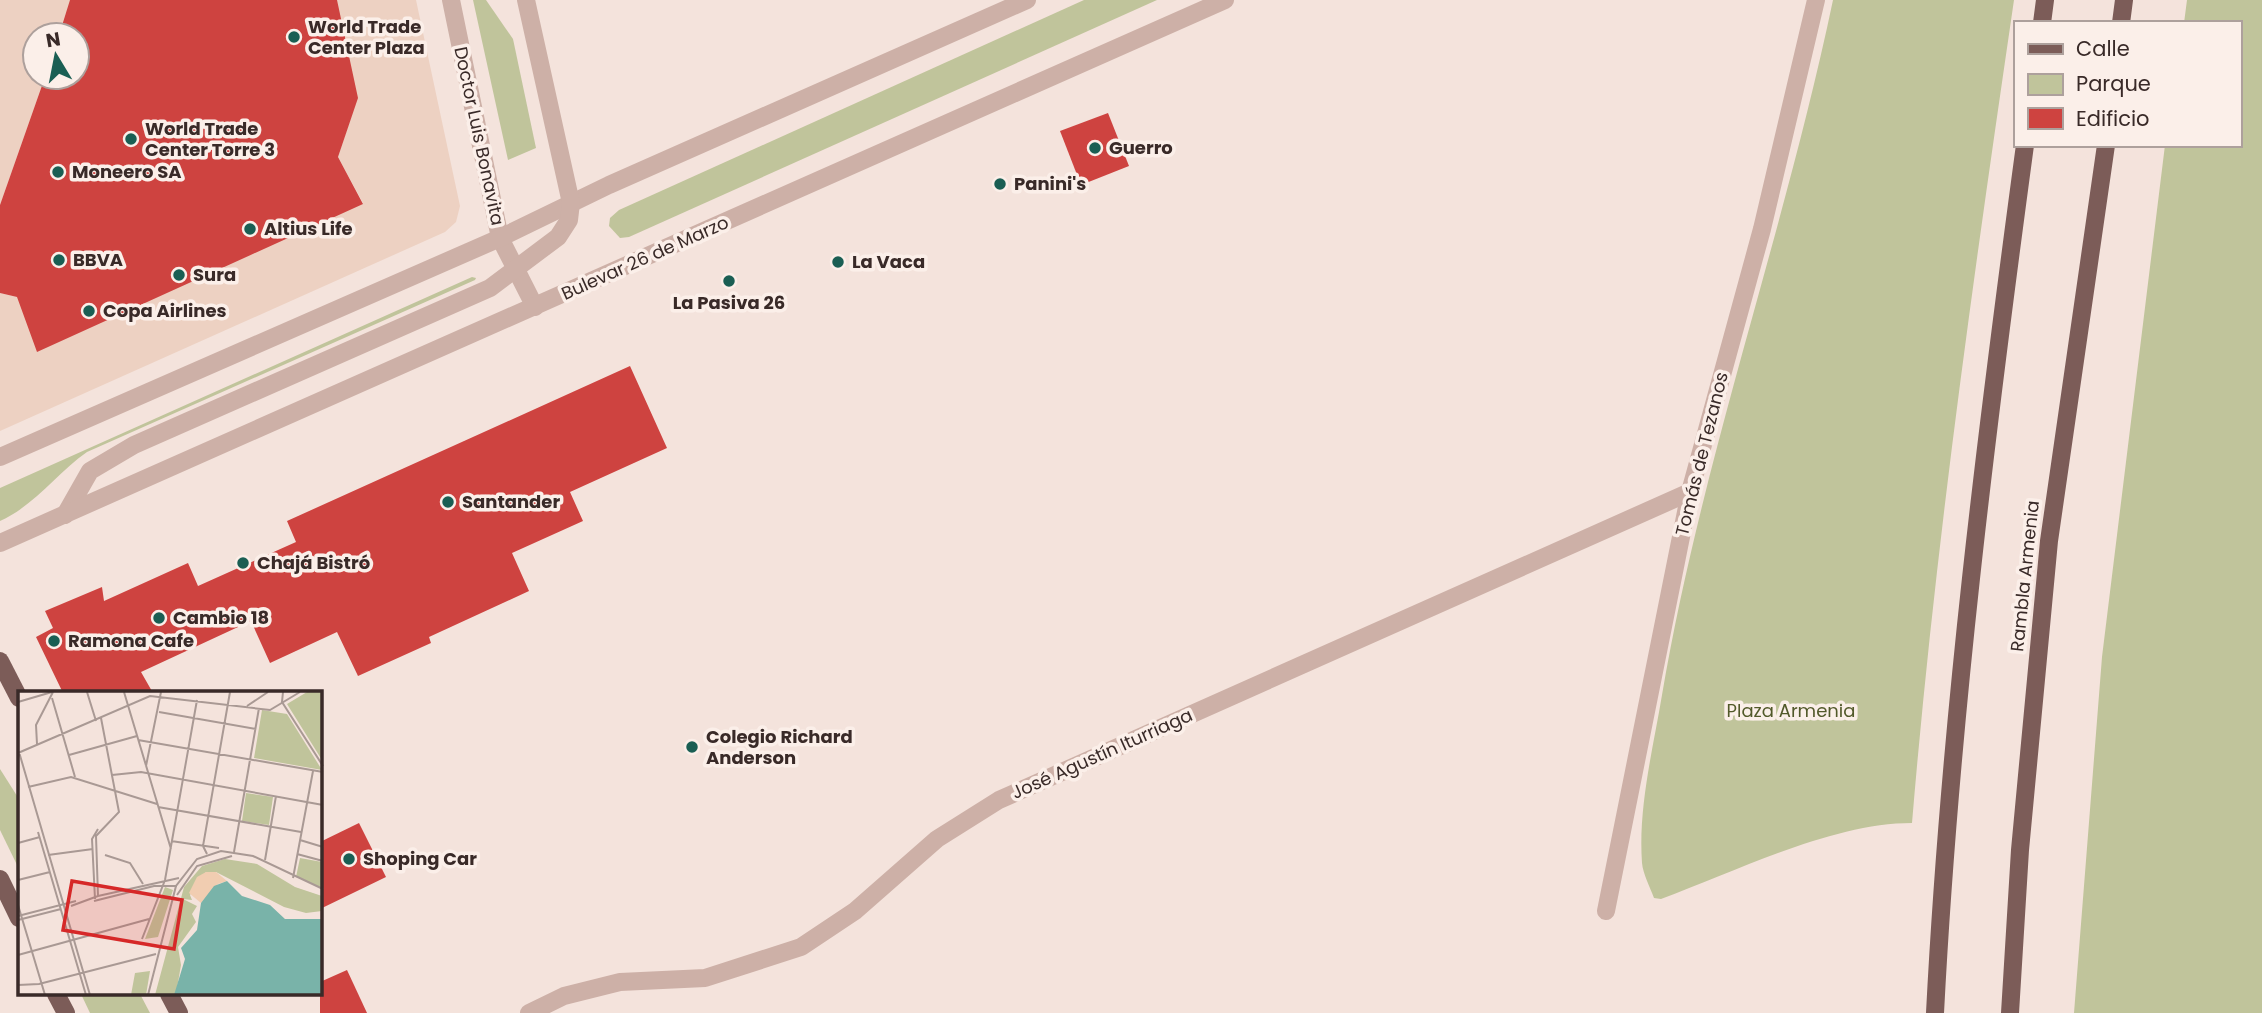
<svg xmlns="http://www.w3.org/2000/svg" width="2262" height="1013" viewBox="0 0 2262 1013" font-family="Poppins,sans-serif">
	<style>
		.green { fill: #c0c49b }
		.plaza { fill: #edd1c2 }
		.building { fill: #ce4340 }
		.lines { fill: none; stroke-linecap: round; stroke-linejoin: round }
		.minor { stroke: #cdb0a7; stroke-width: 18 }
		.major { stroke: #7c5c58; stroke-width: 18 }
		.poi-dot { fill: #1a5e53; stroke: #fbefe9; stroke-width: 2.5 }
		.labels { text-anchor: middle; stroke-width: 7; stroke-linejoin: round; paint-order: stroke }
		.poi-label { font-size: 18px; font-weight: bold; fill: #392a28; stroke: #fbefe9; text-anchor: start }
		.street-label { font-size: 18px; fill: #392a28; stroke: #fbefe9 }
		.park-label { font-size: 18px; fill: #52592a; stroke: #fbefe9 }
		.inset-road { fill: none; stroke: #a99994; stroke-width: 2 }
		.view { fill: #d62828; fill-opacity: 0.15; stroke: #d62828; stroke-width: 3.5 }
		.inset-edge { fill: none; stroke: #392a28; stroke-width: 3.5 }
	</style>
	<rect width="100%" height="100%" fill="#f4e3dc"/>
	<!-- green -->
	<g class="green">
		<polygon points="473,0 486,0 513,39 536,148 508,160"/>
		<polygon points="1084,0 1157,0 629,237 620,238 609,226 610,218 619,210"/>
		<path d="M 1833,0 L 2014,0 C 1974,273 1935,547 1912,823 C 1832,823 1737,871 1661,899 L 1654,898 C 1650,887 1643,874 1642,863 C 1638,807 1653,749 1662,695 C 1702,459 1784,234 1833,0 Z"/>
		<polygon points="2187,0 2262,0 2262,1013 2074,1013 2102,657 2165,145 2239,145 2239,23 2184,23"/>
		<path d="M 472,277 L 476,278 L 475,280 L 87,452 C 57,473 34,506 0,521 L 0,488 Z"/>
		<polygon points="0,769 19,799 19,869 0,830"/>
		<polygon points="81,994 140,994 150,1013 90,1013"/>
	</g>
	<!-- plaza -->
	<polygon class="plaza" points="0,0 416,0 460,206 456,222 445,232 0,431 0,293 17,297 363,203 338,157 354,108 66,13 58,35 35,35 35,77 45,77 0,205"/>
	<!-- building -->
	<g class="building">
		<polygon points="70,0 337,0 358,98 338,157 363,204 37,352 17,297 0,293 0,205 45,77 77,77 77,35 59,35"/>
		<polygon points="1108,113 1129,166 1081,185 1060,131"/>
		<polygon points="630,366 667,448 570,492 583,521 512,553 529,591 429,637 431,643 358,676 337,632 270,663 251,621 141,672 153,693 63,693 36,637 53,628 45,611 102,587 104,601 188,563 198,586 296,542 287,521"/>
		<polygon points="359,823 386,877 320,909 320,842"/>
		<polygon points="347,970 367,1013 320,1013 320,982"/>
	</g>
	<g class="lines">
		<!-- minor -->
		<g class="minor">
			<polyline points="451,0 500,238 535,307"/>
			<polyline points="0,457 500,238 609,185 1027,0"/>
			<polyline points="65,515 90,471 134,445 490,288 558,237 569,220 571,203 526,0"/>
			<polyline points="0,543 1225,0"/>
			<polyline points="1606,911 1690,492 1762,229 1816,0"/>
			<polyline points="529,1013 564,996 620,982 705,978 801,947 855,911 937,839 999,800 1690,492"/>
		</g>
		<!-- major -->
		<g class="major">
			<polyline points="2042,23 2045,0"/>
			<polyline points="2121,23 2124,0"/>
			<polyline points="0,661 19,698"/>
			<polyline points="0,879 19,918"/>
			<polyline points="56,994 66,1013"/>
			<polyline points="169,994 179,1013"/>
			<path d="M 1935,1013 C 1950,722 1986,434 2025,145"/>
			<polyline points="2010,1013 2020,850 2049,541 2106,145"/>
		</g>
	</g>
	<!-- markers -->
	<g class="poi-dot">
		<circle cx="294" cy="37" r="7"/>
		<circle cx="131" cy="139" r="7"/>
		<circle cx="1095" cy="148" r="7"/>
		<circle cx="58" cy="172" r="7"/>
		<circle cx="1000" cy="184" r="7"/>
		<circle cx="250" cy="229" r="7"/>
		<circle cx="59" cy="260" r="7"/>
		<circle cx="838" cy="262" r="7"/>
		<circle cx="179" cy="275" r="7"/>
		<circle cx="729" cy="281" r="7"/>
		<circle cx="89" cy="311" r="7"/>
		<circle cx="448" cy="502" r="7"/>
		<circle cx="243" cy="563" r="7"/>
		<circle cx="159" cy="618" r="7"/>
		<circle cx="54" cy="641" r="7"/>
		<circle cx="692" cy="747" r="7"/>
		<circle cx="349" cy="859" r="7"/>
	</g>
	<g class="labels">
		<!-- poi labels -->
		<g class="poi-label">
			<text x="308" y="33">World Trade<tspan x="308" dy="21">Center Plaza</tspan></text>
			<text x="145" y="135">World Trade<tspan x="145" dy="21">Center Torre 3</tspan></text>
			<text x="1109" y="154">Guerro</text>
			<text x="72" y="178">Moneero SA</text>
			<text x="1014" y="190">Panini's</text>
			<text x="264" y="235">Altius Life</text>
			<text x="73" y="266">BBVA</text>
			<text x="852" y="268">La Vaca</text>
			<text x="193" y="281">Sura</text>
			<text x="729" y="309" text-anchor="middle">La Pasiva 26</text>
			<text x="103" y="317">Copa Airlines</text>
			<text x="462" y="508">Santander</text>
			<text x="257" y="569">Chajá Bistró</text>
			<text x="173" y="624">Cambio 18</text>
			<text x="68" y="647">Ramona Cafe</text>
			<text x="706" y="743">Colegio Richard<tspan x="706" dy="21">Anderson</tspan></text>
			<text x="363" y="865">Shoping Car</text>
		</g>
		<!-- street labels -->
		<g class="street-label">
			<text transform="translate(479 136) rotate(78)" y="6">Doctor Luis Bonavita</text>
			<text transform="translate(645 258) rotate(-24)" y="6">Bulevar 26 de Marzo</text>
			<text transform="translate(1702 454) rotate(-76)" y="6">Tomás de Tezanos</text>
			<text transform="translate(2025 576) rotate(-84)" y="6">Rambla Armenia</text>
			<text transform="translate(1102 754) rotate(-24)" y="6">José Agustín Iturriaga</text>
		</g>
		<!-- park labels -->
		<g class="park-label">
			<text x="1791" y="717">Plaza Armenia</text>
		</g>
	</g>
	<!-- overview -->
	<g transform="translate(18 691)">
		<rect width="304" height="304" fill="#f4e3dc"/>
		<path d="M 289,1 L 304,1 L 304,69 L 269,13 ZM 244,19 L 269,23 L 304,79 L 236,67 ZM 228,102 L 255,106 L 251,134 L 224,130 ZM 282,167 L 304,171 L 304,197 L 278,186 ZM 207,168 L 239,173 L 277,196 L 304,205 L 304,220 L 288,222 L 266,216 L 198,181 L 188,181 L 172,204 L 174,209 L 165,208 L 179,215 L 174,223 L 178,231 L 160,256 L 163,274 L 158,303 L 137,304 L 166,196 L 184,175 ZM 147,196 L 155,199 L 140,246 L 127,248 ZM 132,280 L 128,304 L 113,304 L 117,282 Z" fill="#c0c49b"/>
		<path d="M 188,181 L 198,181 L 209,190 L 200,193 L 183,212 L 171,202 L 179,186 Z" fill="#f1cdb1"/>
		<path d="M 209,190 L 224,205 L 252,214 L 267,228 L 304,228 L 304,304 L 156,304 L 167,268 L 163,257 L 179,239 L 183,212 L 196,195 Z" fill="#79b3a9"/>
		<path class="inset-road" d="M 69,1 L 78,30M 106,1 L 153,158M 265,1 L 264,11 L 305,75M 34,7 L 57,86M 0,11 L 34,1M 229,15 L 250,1M 141,21 L 238,38M 120,49 L 305,81M 19,53 L 18,34 L 35,1M 1,61 L 72,304M 0,62 L 132,5 L 252,19 L 282,1M 51,64 L 119,45M 128,75 L 143,1M 94,84 L 123,81 L 305,114M 10,96 L 53,86 L 139,113M 140,116 L 283,141M 20,141 L 68,304M 282,149 L 305,156M 153,150 L 201,157M 0,152 L 22,146M 216,161 L 241,17M 189,163 L 185,155 L 212,1M 279,163 L 305,170M 30,164 L 75,158M 87,164 L 112,172 L 125,193M 247,169 L 258,105M 275,187 L 295,80M 0,189 L 32,181M 159,204 L 179,175 L 214,165M 80,205 L 161,187M 77,208 L 74,148 L 80,138M 76,210 L 136,195 L 159,195M 0,214 L 27,304M 53,215 L 80,205 L 78,145 L 101,121 L 83,27M 0,225 L 58,210M 0,229 L 43,218M 124,248 L 147,189 L 179,9M 0,264 L 131,228M 0,294 L 21,293 L 138,263M 130,304 L 158,195 L 179,168 L 203,160 L 235,165 L 305,198"/>
		<path class="view" d="M 54,190 L 164,209 L 156,258 L 45,239 Z"/>
		<rect width="304" height="304" class="inset-edge"/>
	</g>
	<!-- legend -->
	<rect x="2014" y="21" width="228" height="126" fill="#fbefe9" stroke="#ada09c" stroke-width="2"/>
	<rect x="2028" y="44" width="35" height="10" fill="#7c5c58" stroke="#ada09c" stroke-width="2"/>
	<text x="2076" y="56" font-size="21" fill="#392a28">Calle</text>
	<rect x="2028" y="74" width="35" height="21" fill="#c0c49b" stroke="#ada09c" stroke-width="2"/>
	<text x="2076" y="91" font-size="21" fill="#392a28">Parque</text>
	<rect x="2028" y="108" width="35" height="21" fill="#ce4340" stroke="#ada09c" stroke-width="2"/>
	<text x="2076" y="126" font-size="21" fill="#392a28">Edificio</text>
	<!-- north arrow -->
	<g transform="translate(56 56) rotate(350)"><circle r="33" fill="#fbefe9" stroke="#ada09c" stroke-width="2"/>
	<path d="M0-5L12 26L0 18L-12 26Z" fill="#1a5e53"/>
	<text y="-10" font-size="19" font-weight="bold" text-anchor="middle" fill="#392a28">N</text>
	</g>
</svg>
